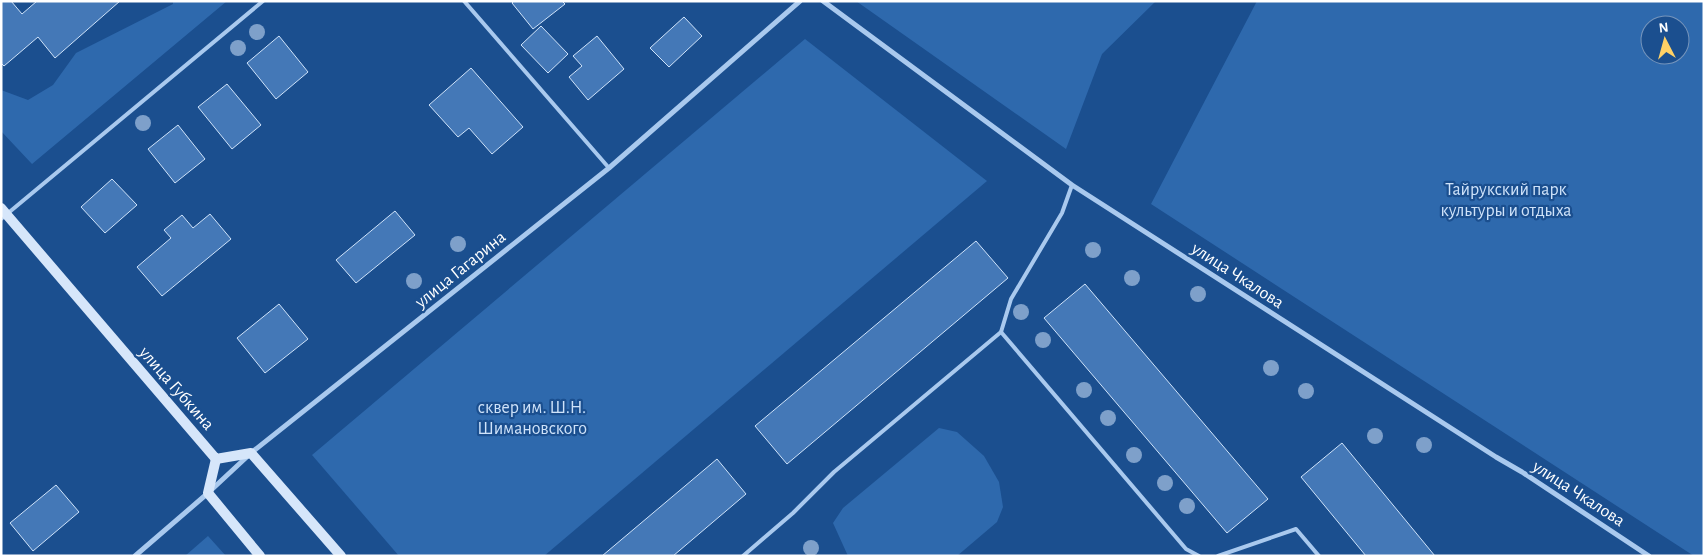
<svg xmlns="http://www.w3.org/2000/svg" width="1705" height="557" viewBox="0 0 1705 557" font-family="'Alegreya Sans',sans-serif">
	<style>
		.green { fill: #2e69ad; fill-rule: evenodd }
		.building { fill: #4478b7; stroke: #cfe3fa }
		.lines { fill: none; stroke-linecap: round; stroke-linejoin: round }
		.lane { stroke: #a9c9ee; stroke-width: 4 }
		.street { stroke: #a9c9ee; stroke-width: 5 }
		.secondary { stroke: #d6e6fa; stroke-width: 10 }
		.tree { fill: #7ea0ca }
		.labels { text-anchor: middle; stroke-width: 4.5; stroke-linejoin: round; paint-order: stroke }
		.park-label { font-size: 18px; fill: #cfe3fa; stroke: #1b4f8f }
		.street-label { font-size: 18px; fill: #fff; stroke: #1b4f8f }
	</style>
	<rect width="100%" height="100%" fill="#1b4f8f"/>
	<!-- green -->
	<g class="green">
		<polygon points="173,1 227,1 32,164 1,131 1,90 28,100 53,85 76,53 173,4"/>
		<polygon points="856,1 1156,1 1102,54 1066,149"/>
		<path d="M 1257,1 L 1704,1 L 1704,556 L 1694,556 L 1151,204 ZM 1650,25 L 1680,25 L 1680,55 L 1650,55 Z"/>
		<polygon points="805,39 987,181 544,556 399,556 312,455"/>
		<polygon points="939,428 957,432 984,456 999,482 1003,507 997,522 957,556 848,556 833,523 843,508"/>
		<polygon points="208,536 226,556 185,556"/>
	</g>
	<!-- building -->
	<g class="building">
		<polygon points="1,1 11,1 22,14 37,1 120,1 55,58 38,37 4,66 1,63"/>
		<polygon points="514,1 562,1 565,4 533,29 512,3"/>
		<polygon points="684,17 702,36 669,67 650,48"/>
		<polygon points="541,26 568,54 548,73 521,45"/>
		<polygon points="279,36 308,72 276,99 247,63"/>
		<polygon points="597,36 624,69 588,100 569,77 582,66 573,56"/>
		<polygon points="471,68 523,127 492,154 469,128 458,137 429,105"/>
		<polygon points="227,84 261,125 232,149 198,107"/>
		<polygon points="178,125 205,159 175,183 148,149"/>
		<polygon points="112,179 137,205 105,233 81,207"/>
		<polygon points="395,211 415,235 356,283 336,260"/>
		<polygon points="210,214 231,239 162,296 137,267 171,238 164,230 182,215 193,228"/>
		<polygon points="976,241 1008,278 787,464 755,426"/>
		<polygon points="1085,284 1268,499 1227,533 1044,318"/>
		<polygon points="279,304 308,339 265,373 237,338"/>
		<polygon points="1342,443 1435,556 1366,556 1301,477"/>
		<polygon points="717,459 746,494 673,556 602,556"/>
		<polygon points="56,485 79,512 33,551 10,523"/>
	</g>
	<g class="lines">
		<!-- lane -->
		<g class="lane">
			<polyline points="464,1 609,168"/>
			<polyline points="1,219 263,1"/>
			<polyline points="1001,332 1186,549 1199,556"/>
			<polyline points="743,556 793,513 834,472 1001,332 1011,299 1062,213 1072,185"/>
			<polyline points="1218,556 1296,529 1319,556"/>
		</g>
		<!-- street -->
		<g class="street">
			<polyline points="823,1 1072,185 1496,457 1522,472 1649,556"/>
			<polyline points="135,556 208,493 251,453 609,168 800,1"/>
		</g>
		<!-- secondary -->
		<g class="secondary">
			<polyline points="1,208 216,459 251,453 341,556"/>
			<polyline points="216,459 208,493 260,556"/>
		</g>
	</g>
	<!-- trees -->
	<g class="tree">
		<circle cx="257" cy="32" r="8"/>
		<circle cx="238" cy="48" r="8"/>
		<circle cx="143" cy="123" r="8"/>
		<circle cx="458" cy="244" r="8"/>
		<circle cx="1093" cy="250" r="8"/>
		<circle cx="1132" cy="278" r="8"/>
		<circle cx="414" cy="281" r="8"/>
		<circle cx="1198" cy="294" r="8"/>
		<circle cx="1021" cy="312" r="8"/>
		<circle cx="1043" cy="340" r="8"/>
		<circle cx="1271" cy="368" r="8"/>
		<circle cx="1084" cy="390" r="8"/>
		<circle cx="1306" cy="391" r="8"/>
		<circle cx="1108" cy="418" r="8"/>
		<circle cx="1375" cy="436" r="8"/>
		<circle cx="1424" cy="445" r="8"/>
		<circle cx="1134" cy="455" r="8"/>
		<circle cx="1165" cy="483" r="8"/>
		<circle cx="1187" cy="506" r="8"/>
		<circle cx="811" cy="548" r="8"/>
	</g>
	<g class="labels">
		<!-- park labels -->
		<g class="park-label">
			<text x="1506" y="195">Тайрукский парк<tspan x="1506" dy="21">культуры и отдыха</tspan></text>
			<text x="532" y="413">сквер им. Ш.Н.<tspan x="532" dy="21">Шимановского</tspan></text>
		</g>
		<!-- street labels -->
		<g class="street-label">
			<text transform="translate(460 269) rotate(-39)" y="6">улица Гагарина</text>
			<text transform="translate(1238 275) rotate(33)" y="6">улица Чкалова</text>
			<text transform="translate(177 388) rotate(49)" y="6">улица Губкина</text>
			<text transform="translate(1579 493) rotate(33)" y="6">улица Чкалова</text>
		</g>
	</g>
	<!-- border -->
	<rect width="1705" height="557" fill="none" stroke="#ffffff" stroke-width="5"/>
	<!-- north arrow -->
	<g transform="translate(1665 40) rotate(354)"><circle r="24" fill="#1b4f8f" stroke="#7695bc"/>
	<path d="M0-4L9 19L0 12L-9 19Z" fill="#ffd166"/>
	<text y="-8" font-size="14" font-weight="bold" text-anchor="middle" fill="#ffffff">N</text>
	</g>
</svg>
